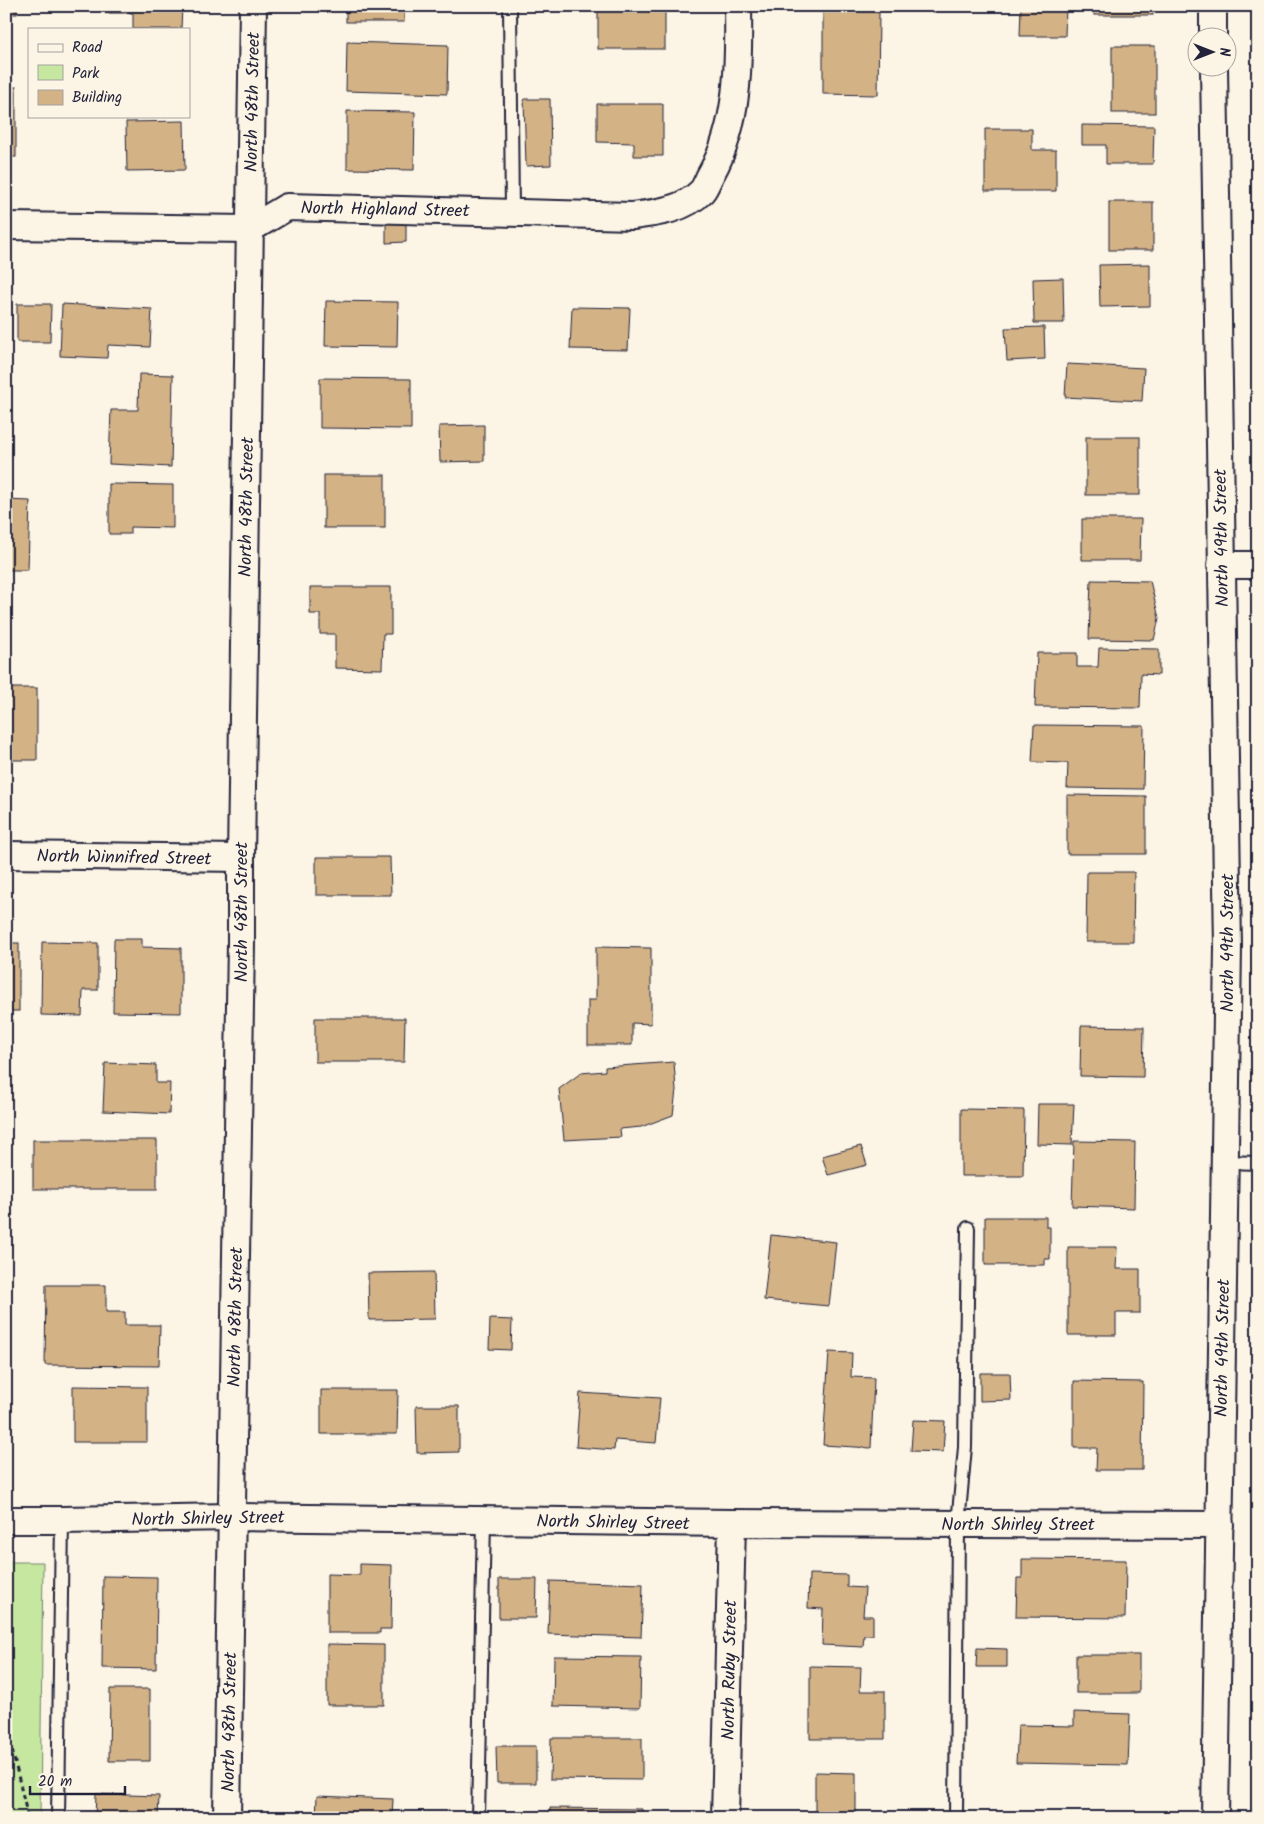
<svg xmlns="http://www.w3.org/2000/svg" width="1264" height="1824" viewBox="0 0 1264 1824" font-family="Kalam,sans-serif">
	<style>
		.green { fill: #c5e7a0; stroke: #74846e }
		.building { fill: #d3b286; stroke: #22223b }
		.lines { fill: none; stroke-linecap: round; stroke-linejoin: round }
		.service-casing { stroke: #22223b; stroke-width: 16 }
		.minor-casing { stroke: #22223b; stroke-width: 30 }
		.path { stroke: #22223b; stroke-width: 3; stroke-dasharray: 5 4; stroke-linecap: butt }
		.service { stroke: #fcf5e5; stroke-width: 12 }
		.minor { stroke: #fcf5e5; stroke-width: 26 }
		.labels { text-anchor: middle; stroke-width: 4.5; stroke-linejoin: round; paint-order: stroke }
		.street-label { font-size: 18px; fill: #22223b; stroke: #fcf5e5 }
	</style>
	<rect width="100%" height="100%" fill="#fcf5e5"/>
	<filter id="ink" filterUnits="userSpaceOnUse"><feTurbulence type="fractalNoise" baseFrequency=".02" numOctaves="2"/><feDisplacementMap in="SourceGraphic" scale="10" xChannelSelector="R" yChannelSelector="G"/><feConvolveMatrix kernelMatrix="1 2 1 2 8 2 1 2 1" color-interpolation-filters="sRGB"/></filter>
	<g filter="url(#ink)">
		<!-- green -->
		<polygon class="green" points="6,1562 43,1562 40,1818 6,1818"/>
		<!-- building -->
		<g class="building">
			<rect x="6" y="6" width="11" height="8"/>
			<polygon points="106,6 182,6 181,29 133,29 133,13 105,13"/>
			<rect x="346" y="6" width="58" height="16"/>
			<rect x="598" y="6" width="67" height="43"/>
			<polygon points="1021,6 1066,6 1065,36 1020,36"/>
			<rect x="1094" y="6" width="59" height="9"/>
			<polygon points="823,11 879,12 878,95 823,94"/>
			<polygon points="347,42 448,45 447,94 346,91"/>
			<rect x="1112" y="46" width="43" height="67"/>
			<rect x="6" y="87" width="10" height="70"/>
			<polygon points="524,99 550,99 551,165 526,166"/>
			<polygon points="597,104 663,104 663,156 634,156 634,143 597,142"/>
			<polygon points="347,111 415,112 414,170 347,169"/>
			<polygon points="184,121 185,170 127,171 126,122"/>
			<polygon points="1082,125 1154,126 1153,164 1106,164 1106,145 1082,145"/>
			<polygon points="985,129 1032,129 1032,150 1056,150 1056,191 985,191"/>
			<rect x="1109" y="202" width="44" height="48"/>
			<polygon points="406,220 406,242 386,243 386,221"/>
			<polygon points="1150,264 1150,306 1100,307 1099,265"/>
			<polygon points="1063,278 1064,323 1034,323 1033,279"/>
			<polygon points="326,301 398,302 397,347 325,346"/>
			<polygon points="17,304 51,304 50,342 17,342"/>
			<polygon points="62,304 152,309 150,347 108,345 107,358 60,356"/>
			<polygon points="572,307 630,308 628,350 570,349"/>
			<polygon points="1044,327 1045,359 1007,361 1005,328"/>
			<polygon points="1067,364 1144,368 1142,401 1065,397"/>
			<polygon points="139,374 173,375 171,467 109,464 111,410 138,410"/>
			<polygon points="320,378 411,379 411,429 320,428"/>
			<polygon points="484,425 484,461 440,462 439,426"/>
			<rect x="1086" y="437" width="54" height="58"/>
			<rect x="324" y="475" width="61" height="53"/>
			<polygon points="109,484 173,485 173,528 130,527 130,534 109,534"/>
			<polygon points="6,500 30,501 28,570 6,570"/>
			<polygon points="1082,519 1141,519 1140,560 1082,560"/>
			<polygon points="1091,580 1150,581 1159,618 1154,640 1089,639"/>
			<polygon points="310,587 391,587 391,634 383,634 382,669 335,668 335,634 320,634 320,614 310,614"/>
			<polygon points="1099,648 1159,649 1159,675 1141,674 1140,708 1035,707 1037,653 1077,653 1077,667 1098,667"/>
			<rect x="6" y="688" width="31" height="72"/>
			<polygon points="1034,725 1144,726 1143,789 1067,788 1068,763 1032,762"/>
			<polygon points="1067,795 1146,796 1146,854 1067,854"/>
			<polygon points="316,857 390,857 391,895 316,895"/>
			<polygon points="1087,872 1134,872 1133,942 1086,942"/>
			<polygon points="114,939 142,939 142,947 181,948 181,1013 113,1012"/>
			<polygon points="42,942 98,943 98,990 83,990 82,1016 41,1015"/>
			<rect x="6" y="943" width="13" height="68"/>
			<polygon points="596,947 651,948 651,1024 632,1023 632,1045 588,1045 588,1000 596,1000"/>
			<polygon points="315,1018 405,1018 404,1062 315,1062"/>
			<polygon points="1081,1026 1144,1027 1143,1077 1080,1076"/>
			<polygon points="674,1062 676,1090 673,1115 641,1127 620,1129 621,1137 564,1140 559,1089 581,1073 605,1071 605,1067"/>
			<polygon points="105,1063 156,1065 156,1083 170,1083 169,1114 103,1111"/>
			<polygon points="1038,1104 1074,1104 1072,1145 1037,1144"/>
			<polygon points="961,1109 1024,1110 1023,1176 961,1176"/>
			<rect x="33" y="1140" width="124" height="49"/>
			<polygon points="1074,1141 1135,1142 1134,1208 1072,1206"/>
			<polygon points="861,1146 867,1165 828,1175 822,1156"/>
			<polygon points="985,1217 1046,1217 1046,1227 1050,1227 1050,1259 1045,1259 1045,1265 985,1265"/>
			<polygon points="771,1235 836,1242 829,1306 764,1300"/>
			<polygon points="1068,1247 1117,1247 1116,1269 1140,1269 1140,1313 1116,1313 1116,1335 1068,1335"/>
			<polygon points="434,1272 435,1319 369,1320 368,1273"/>
			<polygon points="46,1285 106,1285 106,1312 125,1312 125,1325 160,1325 159,1366 45,1365"/>
			<polygon points="490,1319 512,1320 511,1350 489,1349"/>
			<polygon points="829,1352 852,1353 851,1377 874,1378 871,1448 823,1445"/>
			<polygon points="980,1373 1010,1373 1011,1400 980,1401"/>
			<polygon points="1074,1381 1143,1382 1142,1470 1096,1470 1097,1448 1074,1448"/>
			<polygon points="73,1386 147,1387 147,1442 73,1442"/>
			<polygon points="321,1390 398,1390 397,1434 321,1434"/>
			<polygon points="580,1393 660,1398 656,1443 615,1440 614,1450 576,1447"/>
			<polygon points="416,1406 459,1406 459,1452 417,1453"/>
			<polygon points="913,1420 945,1421 943,1452 911,1451"/>
			<polygon points="1022,1559 1126,1560 1125,1618 1016,1617 1017,1578 1022,1578"/>
			<polygon points="360,1564 392,1565 391,1629 380,1629 380,1633 327,1633 327,1574 360,1575"/>
			<polygon points="809,1574 847,1575 847,1587 865,1588 863,1616 873,1616 873,1635 864,1635 863,1647 822,1645 823,1609 808,1608"/>
			<polygon points="103,1576 157,1577 156,1669 102,1668"/>
			<polygon points="499,1579 537,1579 536,1618 499,1618"/>
			<polygon points="550,1581 643,1584 641,1637 548,1634"/>
			<polygon points="327,1644 384,1645 384,1705 327,1705"/>
			<polygon points="977,1648 1007,1649 1007,1667 976,1667"/>
			<rect x="1076" y="1655" width="63" height="38"/>
			<polygon points="554,1656 641,1657 640,1708 553,1706"/>
			<polygon points="810,1666 861,1667 860,1691 885,1691 885,1739 810,1739"/>
			<polygon points="110,1689 150,1689 150,1761 109,1761"/>
			<polygon points="1074,1712 1130,1714 1128,1765 1016,1763 1018,1725 1074,1726"/>
			<polygon points="551,1738 642,1738 642,1780 550,1779"/>
			<polygon points="496,1746 536,1746 536,1783 497,1783"/>
			<polygon points="815,1772 856,1773 856,1818 815,1818"/>
			<polygon points="96,1794 159,1796 158,1818 95,1818"/>
			<polygon points="317,1796 393,1799 392,1818 316,1818"/>
			<polygon points="550,1808 642,1809 642,1818 550,1818"/>
		</g>
		<g class="lines">
			<defs>
				<g id="service">
					<polyline points="510,6 512,212"/>
					<polyline points="1225,1162 1258,1163"/>
					<polyline points="58,1818 62,1520"/>
					<polyline points="478,1818 484,1520"/>
					<polyline points="956,1818 958,1524 965,1447 968,1228"/>
				</g>
				<g id="minor">
					<polyline points="1213,6 1213,38"/>
					<polyline points="1214,68 1228,947 1215,1818"/>
					<path d="M 6,226 L 250,229 L 287,207 L 632,216 C 656,213 684,210 702,191 C 706,186 708,179 711,174 C 739,124 739,62 738,6"/>
					<polyline points="1221,565 1258,565"/>
					<polyline points="6,855 241,858"/>
					<polyline points="6,1520 62,1520 231,1517 732,1523 1220,1525"/>
					<polyline points="227,1818 241,942 241,858 253,6"/>
					<polyline points="725,1818 732,1523"/>
				</g>
			</defs>
			<!-- service casing -->
			<use href="#service" class="service-casing"/>
			<!-- minor casing -->
			<use href="#minor" class="minor-casing"/>
			<!-- path -->
			<polyline class="path" points="6,1724 28,1818"/>
			<!-- service -->
			<use href="#service" class="service"/>
			<!-- minor -->
			<use href="#minor" class="minor"/>
		</g>
	</g>
	<g class="labels">
		<!-- street labels -->
		<g class="street-label">
			<text transform="translate(252 102) rotate(-89)" y="6">North 48th Street</text>
			<text transform="translate(385 209) rotate(1)" y="6">North Highland Street</text>
			<text transform="translate(246 507) rotate(-89)" y="6">North 48th Street</text>
			<text transform="translate(1221 538) rotate(-91)" y="6">North 49th Street</text>
			<text transform="translate(124 857) rotate(1)" y="6">North Winnifred Street</text>
			<text transform="translate(241 912) rotate(-90)" y="6">North 48th Street</text>
			<text transform="translate(1227 943) rotate(-90)" y="6">North 49th Street</text>
			<text transform="translate(235 1317) rotate(-89)" y="6">North 48th Street</text>
			<text transform="translate(1222 1348) rotate(-89)" y="6">North 49th Street</text>
			<text transform="translate(208 1518) rotate(-1)" y="6">North Shirley Street</text>
			<text transform="translate(613 1522) rotate(1)" y="6">North Shirley Street</text>
			<text x="1018" y="1530">North Shirley Street</text>
			<text transform="translate(729 1670) rotate(-89)" y="6">North Ruby Street</text>
			<text transform="translate(229 1722) rotate(-89)" y="6">North 48th Street</text>
		</g>
	</g>
	<!-- margin -->
	<rect width="1264" height="1824" fill="none" stroke="#fcf5e5" stroke-width="25"/>
	<rect x="12" y="12" width="1239" height="1799" fill="none" stroke="#22223b" stroke-width="2" filter="url(#ink)"/>
	<!-- legend -->
	<rect x="28" y="28" width="162" height="90" fill="#fcf5e5" stroke="#a5a1a1"/>
	<rect x="38" y="44" width="25" height="8" fill="#fcf5e5" stroke="#a5a1a1"/>
	<text x="72" y="52" font-size="15" fill="#22223b">Road</text>
	<rect x="38" y="65" width="25" height="15" fill="#c5e7a0" stroke="#a5a1a1"/>
	<text x="72" y="78" font-size="15" fill="#22223b">Park</text>
	<rect x="38" y="90" width="25" height="15" fill="#d3b286" stroke="#a5a1a1"/>
	<text x="72" y="102" font-size="15" fill="#22223b">Building</text>
	<!-- north arrow -->
	<g transform="translate(1212 52) rotate(90)"><circle r="24" fill="#fcf5e5" stroke="#a5a1a1"/>
	<path d="M0-4L9 19L0 12L-9 19Z" fill="#22223b"/>
	<text y="-8" font-size="14" font-weight="bold" text-anchor="middle" fill="#22223b">N</text>
	</g>
	<!-- scale -->
	<path d="M30 1786v8h95v-8" fill="none" stroke="#22223b" stroke-width="2.5"/>
	<text x="38" y="1786" font-size="15" fill="#22223b" stroke="#fcf5e5" stroke-width="4" paint-order="stroke">20 m</text>
</svg>
